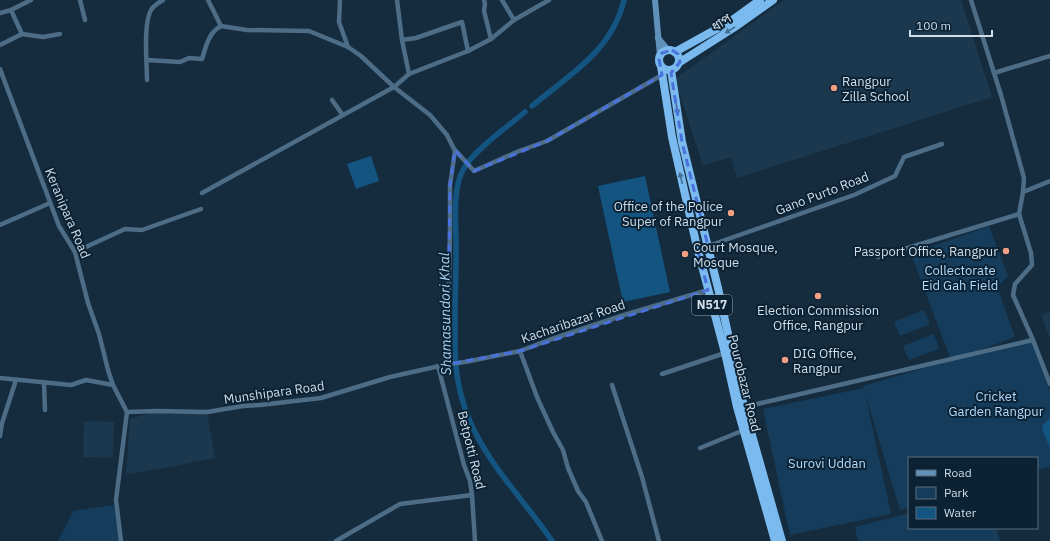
<svg xmlns="http://www.w3.org/2000/svg" width="1050" height="541" viewBox="0 0 1050 541" font-family="'IBM Plex Sans','Noto Sans Bengali',sans-serif">
	<style>
		.built { fill: #1b384f }
		.green { fill: #153d5b }
		.water { fill: #135481 }
		.lines { fill: none; stroke-linecap: round; stroke-linejoin: round }
		.canal { stroke: #135481; stroke-width: 5.5 }
		.minor { stroke: #4d6c86; stroke-width: 4.5 }
		.secondary { stroke: #5f91ba; stroke-width: 6 }
		.trunk { stroke: #7abaee; stroke-width: 8 }
		.oneway { fill: #426e91 }
		.marked { fill: none; stroke: #4a72dc; stroke-width: 3; stroke-dasharray: 8 5; stroke-linejoin: round }
		.poi-dot { fill: #f39f83; stroke: #0b2234; stroke-width: 1.5 }
		.labels { text-anchor: middle; stroke-width: 4; stroke-linejoin: round; paint-order: stroke }
		.shield { fill: #0b2234; stroke: #95a6b3; stroke-width: 1 }
		.shield-label { font-size: 12px; font-weight: bold; fill: #d0deea }
		.street-label { font-size: 13px; fill: #d0deea; stroke: #0b2234 }
		.poi-label { font-size: 13px; fill: #d0deea; stroke: #0b2234; text-anchor: start }
		.park-label { font-size: 13px; fill: #b3d9f9; stroke: #0b2234 }
		.water-label { font-size: 14px; font-style: italic; fill: #acd2f2; stroke: #0b2234 }
	</style>
	<rect width="100%" height="100%" fill="#152c3f"/>
	<!-- built -->
	<g class="built">
		<polygon points="784,0 961,0 992,97 737,178 731,157 703,166 675,79"/>
		<polygon points="1050,312 1050,339 1041,315"/>
		<polygon points="157,411 207,412 215,458 126,475 130,419"/>
		<polygon points="84,421 114,422 113,458 83,457"/>
	</g>
	<!-- green -->
	<g class="green">
		<polygon points="989,226 1008,276 997,287 1015,337 964,356 1034,336 1050,392 1050,467 1037,470 1037,458 909,458 909,507 900,510 865,393 891,514 790,535 763,409 864,388 863,386 951,360 911,254"/>
		<polygon points="924,310 930,324 900,336 894,322"/>
		<polygon points="934,334 939,349 909,360 903,346"/>
		<polygon points="114,505 120,541 58,541 73,511"/>
		<polygon points="909,513 909,528 996,528 1000,541 858,541 855,527"/>
	</g>
	<!-- water -->
	<g class="water">
		<polygon points="371,156 379,181 356,189 347,164"/>
		<polygon points="645,176 670,292 623,302 598,186"/>
		<polygon points="1050,418 1050,448 1044,434 1042,426"/>
	</g>
	<g class="lines">
		<!-- canal -->
		<g class="canal">
			<path d="M 532,106 C 569,75 612,51 624,0"/>
			<path d="M 525,112 C 508,126 472,152 463,170 C 451,192 457,231 456,257 C 456,278 455,299 455,320 C 455,340 454,361 458,381 C 461,398 467,417 475,432 C 495,472 527,504 552,541"/>
		</g>
		<!-- minor -->
		<g class="minor">
			<polyline points="80,0 85,20 80,0"/>
			<polyline points="208,0 221,26 247,30 309,31 348,47 361,56 394,87 430,115 447,135 455,151 450,185 450,231 448,330 444,365"/>
			<polyline points="340,0 339,22 348,47"/>
			<polyline points="397,0 402,40 409,74"/>
			<polyline points="484,0 485,4 484,11 491,39"/>
			<polyline points="502,0 514,20"/>
			<polyline points="971,0 1001,95 1024,178 1023,192 1019,214 1031,253 1032,265 1015,284 1013,295 1033,340 1050,384"/>
			<polyline points="0,13 11,10 31,0"/>
			<polyline points="22,34 43,37 60,34"/>
			<polyline points="402,40 416,38 462,22 468,51"/>
			<polyline points="0,45 22,34 11,10"/>
			<path d="M 147,60 L 180,62 L 189,58 L 202,59 C 206,46 209,32 221,26"/>
			<polyline points="0,69 59,226 75,252 88,303 99,334 108,370 113,385 127,412"/>
			<polyline points="994,73 1050,56"/>
			<path d="M 147,80 C 147,63 143,24 151,10 C 153,6 158,3 163,0"/>
			<polyline points="332,100 342,114"/>
			<polyline points="455,150 474,171 519,151 547,141 662,75"/>
			<polyline points="1023,192 1050,181"/>
			<polyline points="202,193 394,87 409,74 468,51 491,39 514,20 549,0"/>
			<polyline points="0,225 50,203"/>
			<polyline points="697,247 708,246 854,195 895,176 904,157 942,144"/>
			<polyline points="75,252 125,229 142,230 201,209"/>
			<polyline points="878,257 1019,214"/>
			<polyline points="520,351 537,397 553,432 563,450 568,468 578,491 586,502 602,541"/>
			<polyline points="438,366 464,465 470,481 472,495 475,541"/>
			<polyline points="662,374 725,353"/>
			<polyline points="0,378 71,385 86,380 113,385"/>
			<polyline points="44,383 45,410"/>
			<polyline points="612,385 642,477 659,541"/>
			<polyline points="744,407 1033,340"/>
			<polyline points="127,412 157,411 207,412 243,406 260,405 321,398 390,377 444,365 465,362 520,351 549,340 624,315 708,290"/>
			<polyline points="0,436 2,423 16,380"/>
			<polyline points="700,448 744,430"/>
			<polyline points="121,541 116,500 127,412"/>
			<polyline points="336,541 400,504 472,495"/>
		</g>
		<!-- secondary -->
		<g class="secondary">
			<polyline points="655,0 660,56"/>
			<polyline points="658,38 668,50"/>
		</g>
		<!-- trunk -->
		<g class="trunk">
			<circle cx="669" cy="60" r="10"/>
			<polyline points="675,52 731,21 760,0"/>
			<polyline points="680,62 735,27 773,0"/>
			<polyline points="661,66 672,137 697,247 725,353 737,407 775,541"/>
			<polyline points="671,70 682,142 718,288 744,407 782,541"/>
		</g>
	</g>
	<!-- one-way arrows -->
	<defs><path id="oneway-solid" d="M-6-.8H1V-3.2L6.5 0L1 3.2V.8H-6Z"/></defs>
	<g class="oneway">
		<use href="#oneway-solid" transform="translate(730 30) rotate(148)"/>
		<use href="#oneway-solid" transform="translate(677 109) rotate(81)"/>
		<use href="#oneway-solid" transform="translate(681 178) rotate(-103)"/>
	</g>
	<!-- marked area -->
	<path class="marked" d="M 672,50 L 678,54 L 680,62 L 671,73 L 682,142 L 708,246 L 697,247 L 708,290 L 520,351 L 444,365 L 448,330 L 450,185 L 455,150 L 474,171 L 547,141 L 662,75 L 659,59 L 662,53 Z"/>
	<!-- markers -->
	<g class="poi-dot">
		<circle cx="834" cy="88" r="4"/>
		<circle cx="731" cy="213" r="4"/>
		<circle cx="1006" cy="251" r="4"/>
		<circle cx="685" cy="254" r="4"/>
		<circle cx="818" cy="296" r="4"/>
		<circle cx="785" cy="360" r="4"/>
	</g>
	<g class="labels">
		<!-- shield labels -->
		<rect class="shield" x="692" y="295" width="40" height="20" rx="3"/>
		<g class="shield-label">
			<text x="712" y="309">N517</text>
		</g>
		<!-- street labels -->
		<g class="street-label">
			<text transform="translate(721 22) rotate(-33)" y="5">ধাপ</text>
			<text transform="translate(822 193) rotate(-21)" y="5">Gano Purto Road</text>
			<text transform="translate(68 213) rotate(67)" y="5">Keranipara Road</text>
			<text transform="translate(573 321) rotate(-19)" y="5">Kacharibazar Road</text>
			<text transform="translate(745 383) rotate(76)" y="5">Pourobazar Road</text>
			<text transform="translate(274 392) rotate(-8)" y="5">Munshipara Road</text>
			<text transform="translate(472 450) rotate(76)" y="5">Betpotti Road</text>
		</g>
		<!-- poi labels -->
		<g class="poi-label">
			<text x="842" y="86">Rangpur<tspan x="842" dy="15">Zilla School</tspan></text>
			<text x="723" y="211" text-anchor="end">Office of the Police<tspan x="723" dy="15">Super of Rangpur</tspan></text>
			<text x="693" y="252">Court Mosque,<tspan x="693" dy="15">Mosque</tspan></text>
			<text x="998" y="256" text-anchor="end">Passport Office, Rangpur</text>
			<text x="818" y="315" text-anchor="middle">Election Commission<tspan x="818" dy="15">Office, Rangpur</tspan></text>
			<text x="793" y="358">DIG Office,<tspan x="793" dy="15">Rangpur</tspan></text>
		</g>
		<!-- park labels -->
		<g class="park-label">
			<text x="960" y="275">Collectorate<tspan x="960" dy="15">Eid Gah Field</tspan></text>
			<text x="996" y="401">Cricket<tspan x="996" dy="15">Garden Rangpur</tspan></text>
			<text x="827" y="468">Surovi Uddan</text>
		</g>
		<!-- water labels -->
		<g class="water-label">
			<text transform="translate(445 314) rotate(-91)" y="5">Shamasundori Khal</text>
		</g>
	</g>
	<!-- legend -->
	<rect x="908" y="457" width="130" height="72" fill="#0b2234" stroke="#5a6d7d"/>
	<rect x="916" y="470" width="20" height="6" fill="#5f91ba" stroke="#5a6d7d"/>
	<text x="944" y="477" font-size="12" fill="#d0deea">Road</text>
	<rect x="916" y="487" width="20" height="12" fill="#153d5b" stroke="#5a6d7d"/>
	<text x="944" y="497" font-size="12" fill="#d0deea">Park</text>
	<rect x="916" y="507" width="20" height="12" fill="#135481" stroke="#5a6d7d"/>
	<text x="944" y="517" font-size="12" fill="#d0deea">Water</text>
	<!-- scale -->
	<path d="M910 30v6h82v-6" fill="none" stroke="#d0deea" stroke-width="2"/>
	<text x="916" y="30" font-size="12" fill="#d0deea" stroke="#0b2234" stroke-width="3" paint-order="stroke">100 m</text>
</svg>
